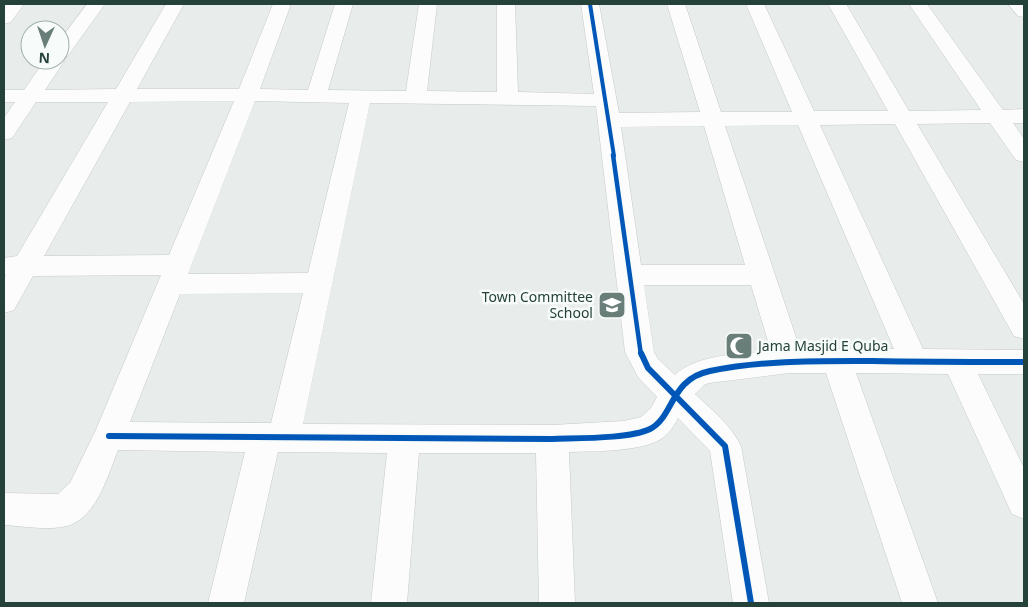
<svg xmlns="http://www.w3.org/2000/svg" width="1028" height="607" viewBox="0 0 1028 607" font-family="'Noto Sans',sans-serif">
	<style>
		.lines { fill: none; stroke-linecap: round; stroke-linejoin: round }
		.minor-casing { stroke: #c5cac8; stroke-width: 1 }
		.minor { fill: #fcfcfc; fill-rule: evenodd }
		.cycleway-far2-casing { stroke: #f7fbf9; stroke-width: 6 }
		.cycleway-far1-casing { stroke: #f7fbf9; stroke-width: 8 }
		.cycleway-casing { stroke: #f7fbf9; stroke-width: 9 }
		.cycleway-far2 { stroke: #0057b8; stroke-width: 4 }
		.cycleway-far1 { stroke: #0057b8; stroke-width: 4.5 }
		.cycleway { stroke: #0057b8; stroke-width: 6 }
		.labels { text-anchor: middle; stroke-width: 5; stroke-linejoin: round; paint-order: stroke }
		.poi-label { font-size: 14px; fill: #24423a; stroke: #f7fbf9; text-anchor: end }
	</style>
	<rect width="100%" height="100%" fill="#e8edeb"/>
	<g class="lines">
		<defs>
			<g id="minor">
				<polygon points="6,4 24,4 11,22 4,24 4,6"/>
				<path d="M 87,4 L 105,4 L 67,57 L 64,58 L 65,60 L 45,90 L 116,89 L 166,4 L 184,4 L 137,89 L 239,89 L 273,4 L 291,4 L 260,89 L 308,90 L 335,4 L 353,4 L 328,90 L 406,91 L 419,4 L 437,4 L 427,91 L 497,92 L 497,4 L 515,4 L 518,92 L 594,94 L 581,4 L 599,4 L 619,113 L 700,112 L 667,4 L 685,4 L 721,112 L 792,112 L 746,4 L 764,4 L 814,111 L 888,111 L 828,4 L 846,4 L 909,111 L 981,110 L 909,4 L 927,4 L 1003,110 L 1024,109 L 1024,123 L 1013,123 L 1024,139 L 1024,162 L 1016,160 L 990,123 L 917,124 L 1024,304 L 1024,339 L 1014,336 L 895,124 L 820,125 L 923,349 L 1024,350 L 1024,374 L 978,374 L 1024,468 L 1024,519 L 1012,514 L 948,374 L 856,373 L 938,603 L 902,603 L 826,373 L 789,373 L 709,383 L 704,385 L 695,394 C 712,410 731,425 741,446 L 769,603 L 733,603 L 710,451 L 678,418 C 674,426 669,434 661,439 C 640,452 594,451 569,452 L 575,603 L 539,603 L 536,453 L 419,453 L 407,603 L 371,603 L 387,453 L 278,452 L 244,603 L 208,603 L 245,452 L 118,450 C 107,477 96,522 62,527 C 45,530 21,526 4,525 L 4,493 L 58,494 L 70,483 L 95,432 L 161,275 L 33,276 L 14,310 L 4,313 L 4,278 L 6,275 L 4,274 L 4,258 L 17,256 L 108,102 L 36,102 L 12,138 L 4,140 L 4,118 L 15,102 L 4,102 L 4,90 L 24,90 L 45,60 L 60,60 L 60,40 ZM 234,101 L 169,255 L 44,256 L 130,102 ZM 255,101 L 349,103 L 308,273 L 188,274 ZM 370,103 L 596,106 L 625,352 L 638,377 L 657,397 L 651,408 L 641,417 L 624,421 L 552,425 L 303,424 ZM 798,125 L 894,349 L 800,349 L 725,126 ZM 704,126 L 745,265 L 641,265 L 621,127 ZM 644,285 L 751,285 L 771,351 C 740,355 699,353 675,375 L 658,359 L 654,352 ZM 303,293 L 271,423 L 130,422 L 180,294 Z"/>
				<polygon points="1008,4 1024,4 1024,17 1018,16"/>
			</g>
		</defs>
		<!-- minor casing -->
		<use href="#minor" class="minor-casing"/>
		<!-- minor -->
		<use href="#minor" class="minor"/>
		<defs>
			<polyline id="cycleway-far2" points="590,4 614,156"/>
			<polyline id="cycleway-far1" points="613,155 641,355"/>
			<g id="cycleway">
				<polyline points="641,353 648,368 725,446 751,603"/>
				<path d="M 109,436 L 552,439 C 575,438 630,439 650,429 C 674,417 670,379 710,371 C 764,360 818,361 872,361 C 923,362 973,362 1024,362"/>
			</g>
		</defs>
		<!-- cycleway-far2 casing -->
		<use href="#cycleway-far2" class="cycleway-far2-casing"/>
		<!-- cycleway-far1 casing -->
		<use href="#cycleway-far1" class="cycleway-far1-casing"/>
		<!-- cycleway casing -->
		<use href="#cycleway" class="cycleway-casing"/>
		<!-- cycleway-far2 -->
		<use href="#cycleway-far2" class="cycleway-far2"/>
		<!-- cycleway-far1 -->
		<use href="#cycleway-far1" class="cycleway-far1"/>
		<!-- cycleway -->
		<use href="#cycleway" class="cycleway"/>
	</g>
	<!-- icons -->
	<defs>
		<symbol id="school-square" viewBox="-11 -11 22 22"><rect x="-9" y="-9" width="18" height="18" rx="4" fill="#697e78" stroke="#f7fbf9"/><path d="M0-5L7-2L0 1L-7-2ZM-4 1L0 2.5L4 1V4Q0 6-4 4Z" fill="#fff"/></symbol>
		<symbol id="mosque-square" viewBox="-11 -11 22 22"><rect x="-9" y="-9" width="18" height="18" rx="4" fill="#697e78" stroke="#f7fbf9"/><path d="M3.5-4.9A6 6 0 1 0 3.5 4.9A5 5 0 1 1 3.5-4.9Z" fill="#fff"/></symbol>
	</defs>
	<g fill-rule="evenodd">
		<use href="#school-square" x="596" y="289" width="32" height="32"/>
		<use href="#mosque-square" x="723" y="330" width="32" height="32"/>
	</g>
	<g class="labels">
		<!-- poi labels -->
		<g class="poi-label">
			<text x="593" y="302">Town Committee<tspan x="593" dy="16">School</tspan></text>
			<text x="758" y="351" text-anchor="start">Jama Masjid E Quba</text>
		</g>
	</g>
	<!-- border -->
	<rect width="1028" height="607" fill="none" stroke="#24423a" stroke-width="10"/>
	<!-- north arrow -->
	<g transform="translate(45 45) rotate(183)"><circle r="24" fill="#f7fbf9" stroke="#a3b1ad"/>
	<path d="M0-4L9 19L0 12L-9 19Z" fill="#697e78"/>
	<text y="-8" font-size="14" font-weight="bold" text-anchor="middle" fill="#24423a">N</text>
	</g>
</svg>
